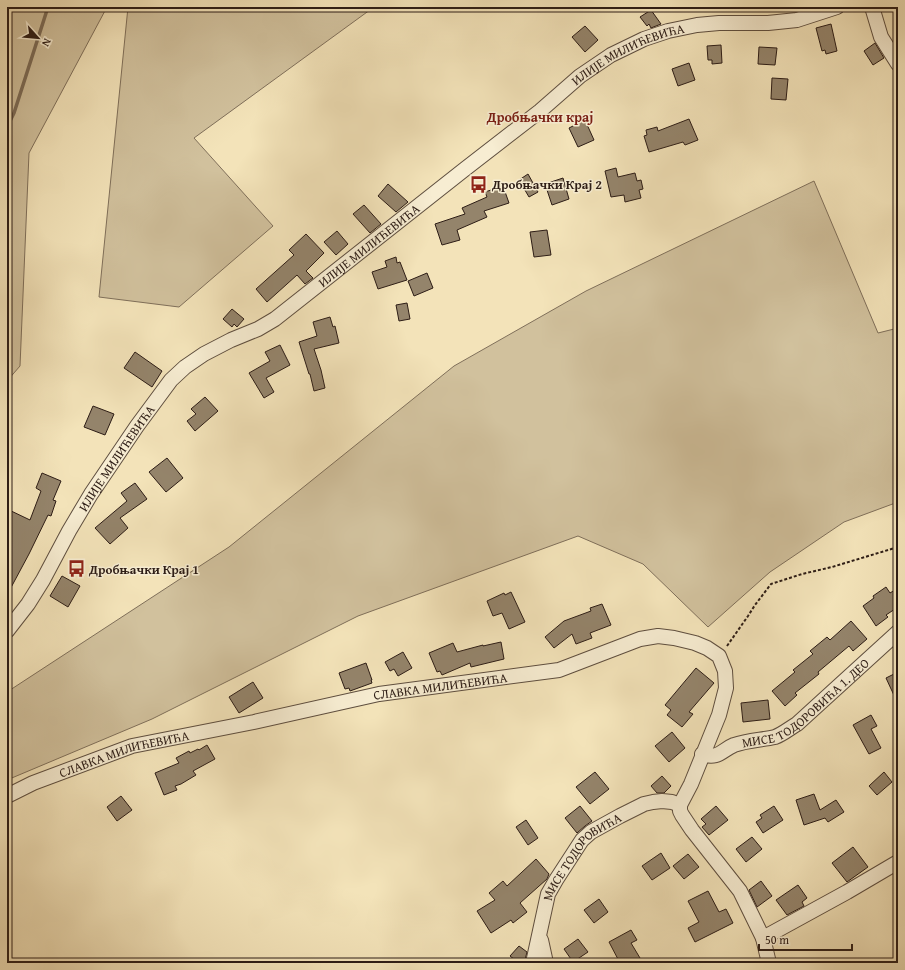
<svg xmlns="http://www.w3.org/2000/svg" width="905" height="970" viewBox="0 0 905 970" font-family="'Gentium Book Plus',serif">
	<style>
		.green { fill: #d1c19d; stroke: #7f6f5a }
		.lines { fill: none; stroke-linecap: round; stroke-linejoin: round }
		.stream { stroke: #7c6c57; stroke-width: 3.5 }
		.building { fill: #94846b; stroke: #2d1d16 }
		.street-casing { stroke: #5e4e3f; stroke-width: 16 }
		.path { stroke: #2d1d16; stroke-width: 2; stroke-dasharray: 3 2; stroke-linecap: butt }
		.street { stroke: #f7edd2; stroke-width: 14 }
		.labels { text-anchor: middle; stroke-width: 3; stroke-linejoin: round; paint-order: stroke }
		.street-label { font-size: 13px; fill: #2d1d16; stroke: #f7edd2 }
		.poi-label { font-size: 13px; font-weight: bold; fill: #2d1d16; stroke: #f7edd2; text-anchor: start }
		.neighbourhood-label { font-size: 14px; font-weight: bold; fill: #7a1f14; stroke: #f7edd2 }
	</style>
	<rect width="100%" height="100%" fill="#f3e3b9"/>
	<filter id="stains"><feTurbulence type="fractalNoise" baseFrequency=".005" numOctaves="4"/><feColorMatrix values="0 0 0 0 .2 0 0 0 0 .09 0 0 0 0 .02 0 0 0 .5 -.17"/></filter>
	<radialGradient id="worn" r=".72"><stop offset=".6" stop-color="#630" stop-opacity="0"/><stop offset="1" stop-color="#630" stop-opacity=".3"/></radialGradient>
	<!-- green -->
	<g class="green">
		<polygon points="7,7 107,7 29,153 20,366 7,381"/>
		<polygon points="128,7 374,7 194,138 273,226 179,307 99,297"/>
		<polygon points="814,181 878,333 898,328 898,502 844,522 770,572 708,627 643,564 578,536 358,616 152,719 7,780 7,692 229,547 454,366 586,291"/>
	</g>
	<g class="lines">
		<!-- stream -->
		<polyline class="stream" points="7,127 14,113 48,7"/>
	</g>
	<!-- building -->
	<g class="building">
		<polygon points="651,10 661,24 651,28 649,24 647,26 640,17"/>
		<polygon points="831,24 837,51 826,54 825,50 822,51 816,28"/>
		<polygon points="585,26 598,40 585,52 572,37"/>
		<polygon points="875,43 884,58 873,65 864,51"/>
		<polygon points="721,45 722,63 712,64 712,60 708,60 707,46"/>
		<polygon points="759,47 777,48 775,65 758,64"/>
		<polygon points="689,63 695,80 678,86 672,69"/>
		<polygon points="772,78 788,79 786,100 771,99"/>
		<polygon points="689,119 698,140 685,145 683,142 649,152 644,136 647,135 646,130 657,127 658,131"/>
		<polygon points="585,120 594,140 578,147 569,128"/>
		<polygon points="616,168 618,177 635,173 637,181 641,180 643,189 639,190 641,198 625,202 624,195 611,197 605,171"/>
		<polygon points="528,174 538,192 529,197 519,180"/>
		<polygon points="563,178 569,199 552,205 545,184"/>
		<polygon points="388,184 408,202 396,212 378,196"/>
		<polygon points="503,186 509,203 484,211 487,217 457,230 460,240 442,245 435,224 465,214 462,208 487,197 485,192"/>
		<polygon points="364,205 381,224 370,233 353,214"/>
		<polygon points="547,230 551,255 534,257 530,232"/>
		<polygon points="337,231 348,244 336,255 324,242"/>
		<polygon points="306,234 324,253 306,271 313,278 305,284 297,275 267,302 256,289 294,255 289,250"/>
		<polygon points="396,257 397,263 400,262 407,280 378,289 372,272 387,267 385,261"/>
		<polygon points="427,273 433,288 414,296 408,281"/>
		<polygon points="407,303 410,319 399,321 396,305"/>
		<polygon points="232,309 244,319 237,327 234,324 232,327 223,319"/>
		<polygon points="330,317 333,327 335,326 339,343 314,349 321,370 325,388 314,391 310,374 309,374 299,342 317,336 313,322"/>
		<polygon points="280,345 290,365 266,378 274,392 264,398 249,373 270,361 265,352"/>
		<polygon points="135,352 162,371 152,387 124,368"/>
		<polygon points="205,397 218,411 195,431 187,421 196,414 191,409"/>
		<polygon points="93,406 114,414 105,435 84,427"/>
		<polygon points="167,458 183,478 166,492 149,472"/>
		<polygon points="42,473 61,481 53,500 56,501 51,516 48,515 29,554 7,595 7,549 11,540 7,538 7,509 30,520 41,491 36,488"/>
		<polygon points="135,483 147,499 120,518 128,528 110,544 95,528 127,501 121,493"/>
		<polygon points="62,576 80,586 68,607 50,596"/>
		<polygon points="886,587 890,593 898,588 898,607 886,615 888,617 876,626 863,606 874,598 873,596"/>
		<polygon points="511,592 525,622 509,629 502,613 493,616 487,601 504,593 505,595"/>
		<polygon points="602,604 611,625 590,633 592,638 576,644 572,634 554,648 545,637 564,621 591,611 590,608"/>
		<polygon points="851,621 867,639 853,651 849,646 818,672 819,674 795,693 797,695 785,706 772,691 795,672 793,670 813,654 810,651 827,637 830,640"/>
		<polygon points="501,642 504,659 471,667 470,663 442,675 440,671 437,672 429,653 453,643 457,652 483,645 483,646"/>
		<polygon points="403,652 412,668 398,676 394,669 390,671 385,662"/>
		<polygon points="366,663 372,680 371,680 372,683 350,691 349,688 345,689 339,673"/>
		<polygon points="696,668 714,683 689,712 693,714 682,727 667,715 671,710 665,705"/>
		<polygon points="898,672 898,704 886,678"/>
		<polygon points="253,682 263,698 239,713 229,697"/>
		<polygon points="768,700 770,719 743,722 741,703"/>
		<polygon points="871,715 877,726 871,729 881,748 869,754 853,725"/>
		<polygon points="672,732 685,748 669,762 655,746"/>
		<polygon points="207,745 215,759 193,771 196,775 181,784 175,786 177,790 164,795 155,773 179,763 176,758 189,751 190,753 198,749 199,750"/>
		<polygon points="595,772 609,789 590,804 576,787"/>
		<polygon points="884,772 892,782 877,795 869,786"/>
		<polygon points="662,776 671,786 664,793 657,793 651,786"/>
		<polygon points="814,794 820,810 836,800 844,812 828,822 825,818 804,825 796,800"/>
		<polygon points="121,796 132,810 117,821 107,807"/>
		<polygon points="580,806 592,821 585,826 577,833 565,818"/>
		<polygon points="716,806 728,820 709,835 702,827 706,824 701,819"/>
		<polygon points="774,806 783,820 763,833 756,822 762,818 760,815"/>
		<polygon points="526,820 538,838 528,845 516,827"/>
		<polygon points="752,837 762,849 746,862 736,849"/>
		<polygon points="853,847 868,867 847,882 832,863"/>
		<polygon points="661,853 670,868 652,880 642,866"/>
		<polygon points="688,854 699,867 684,879 673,866"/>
		<polygon points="536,859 549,874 547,879 520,903 527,912 513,923 511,920 491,933 477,911 495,900 489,893 503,881 507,886"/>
		<polygon points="761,881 772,896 757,907 749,890"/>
		<polygon points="798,885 807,898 802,902 804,906 787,915 776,900"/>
		<polygon points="708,891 719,912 726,909 733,923 695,942 688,928 699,922 688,901"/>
		<polygon points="599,899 608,912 594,923 584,910"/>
		<polygon points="631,930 637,940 631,943 643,963 620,963 609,942"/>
		<polygon points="578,939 588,952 573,962 564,949"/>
		<polygon points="519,946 527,952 525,960 522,963 519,963 510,956"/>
	</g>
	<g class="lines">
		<defs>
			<g id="street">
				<polyline points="872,7 881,37 898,64"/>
				<path id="s1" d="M 7,631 L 28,604 L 43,580 L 69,531 L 91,494 L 137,426 L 171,380 L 185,367 L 204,354 L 231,340 L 258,329 L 275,319 L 465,169 L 540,111 L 580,76 L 611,55 L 644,39 L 668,31 L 697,25 L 719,23 L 768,23 L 797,20 L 837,7"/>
				<path id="s2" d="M 702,754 C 718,760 722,750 734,745 C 748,740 762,740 775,737 C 783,734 790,728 797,724 L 898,632"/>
				<path id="s3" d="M 7,796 L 33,783 L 132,746 L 254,722 L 379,694 L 559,670 L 640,639 L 658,636 L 674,638 L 695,643 L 707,648 L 719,656 L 725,671 L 726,688 L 719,715 L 691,784 L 680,805 L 680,811 L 682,815 L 692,830 L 740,891 L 763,938 L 769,963"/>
				<polyline points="763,938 847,892 898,862"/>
				<polyline points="541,940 546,963"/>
				<path id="s4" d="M 533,963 L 548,894 L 556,880 L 582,840 L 591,832 L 620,816 L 644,804 L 653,802 L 662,801 L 672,802 L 680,805"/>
			</g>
		</defs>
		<!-- street casing -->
		<use href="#street" class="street-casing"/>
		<!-- path -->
		<polyline class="path" points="727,646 748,616 755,605 771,584 802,574 832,567 898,547"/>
		<!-- street -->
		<use href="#street" class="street"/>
	</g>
	<!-- icons -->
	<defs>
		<symbol id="bus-bare" viewBox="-9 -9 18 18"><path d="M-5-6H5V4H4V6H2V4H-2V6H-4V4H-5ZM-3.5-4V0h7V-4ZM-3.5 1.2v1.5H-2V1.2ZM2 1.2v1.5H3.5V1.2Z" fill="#8f2418" stroke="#f7edd2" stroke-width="2.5" paint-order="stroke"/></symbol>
	</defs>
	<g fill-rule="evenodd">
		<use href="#bus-bare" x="466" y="172" width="25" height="25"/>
		<use href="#bus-bare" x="64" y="556" width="25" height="25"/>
	</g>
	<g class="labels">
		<!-- street labels -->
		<g class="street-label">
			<text dy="5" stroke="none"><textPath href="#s1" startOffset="865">ИЛИЈЕ МИЛИЋЕВИЋА</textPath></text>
			<text dy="5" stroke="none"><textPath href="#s1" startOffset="541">ИЛИЈЕ МИЛИЋЕВИЋА</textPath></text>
			<text dy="5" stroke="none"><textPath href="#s1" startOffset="205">ИЛИЈЕ МИЛИЋЕВИЋА</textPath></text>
			<text dy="5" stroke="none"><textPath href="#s3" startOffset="449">СЛАВКА МИЛИЋЕВИЋА</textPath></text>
			<text dy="5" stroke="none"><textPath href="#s2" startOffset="120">МИСЕ ТОДОРОВИЋА 1. ДЕО</textPath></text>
			<text dy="5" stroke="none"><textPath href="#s3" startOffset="125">СЛАВКА МИЛИЋЕВИЋА</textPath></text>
			<text dy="5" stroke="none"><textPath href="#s4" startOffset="122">МИСЕ ТОДОРОВИЋА</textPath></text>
		</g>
		<!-- poi labels -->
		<g class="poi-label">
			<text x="492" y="189">Дробњачки Крај 2</text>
			<text x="89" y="574">Дробњачки Крај 1</text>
		</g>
		<!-- neighbourhood labels -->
		<g class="neighbourhood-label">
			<text x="540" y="122">Дробњачки крај</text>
		</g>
	</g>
	<!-- margin -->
	<rect width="905" height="970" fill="none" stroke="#f3e3b9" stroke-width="24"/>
	<rect x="8" y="8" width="889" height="954" fill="none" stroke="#2d1d16" stroke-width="2"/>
	<rect x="12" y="12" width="881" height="946" fill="none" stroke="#2d1d16"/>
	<!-- north arrow -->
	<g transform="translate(38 38) rotate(117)" stroke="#f7edd2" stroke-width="3" paint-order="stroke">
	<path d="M0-3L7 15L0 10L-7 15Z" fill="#2d1d16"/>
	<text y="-6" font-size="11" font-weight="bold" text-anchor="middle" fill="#2d1d16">N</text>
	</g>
	<!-- scale -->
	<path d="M759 944v6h93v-6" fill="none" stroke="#2d1d16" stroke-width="2"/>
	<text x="765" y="944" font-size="12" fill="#2d1d16" stroke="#f7edd2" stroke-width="3" paint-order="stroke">50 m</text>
	<rect width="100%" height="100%" filter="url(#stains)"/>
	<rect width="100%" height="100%" fill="url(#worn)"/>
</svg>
